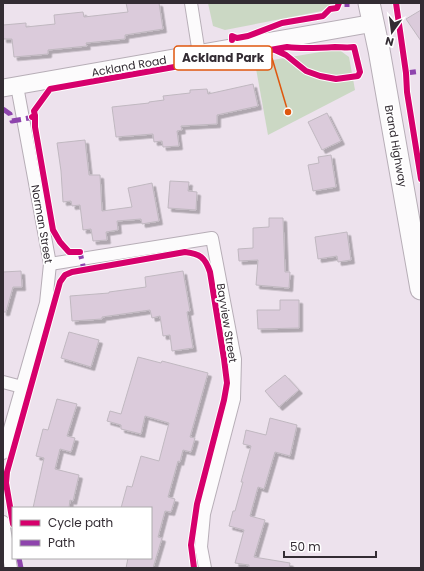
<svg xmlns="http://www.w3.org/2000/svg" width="424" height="571" viewBox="0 0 424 571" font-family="Poppins,sans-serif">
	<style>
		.green { fill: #cbd8c4 }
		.building { fill: #dbcbdb; stroke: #c0b8c0; filter: url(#shadow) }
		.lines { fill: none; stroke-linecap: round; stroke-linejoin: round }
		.street-casing { stroke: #b7aeb7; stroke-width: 14 }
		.secondary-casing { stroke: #b7aeb7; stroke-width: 19 }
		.highway-casing { stroke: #b7aeb7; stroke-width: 23 }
		.street { stroke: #fcfbfc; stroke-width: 12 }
		.secondary { stroke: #fcfbfc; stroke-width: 17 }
		.highway { stroke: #fcfbfc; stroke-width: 21 }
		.quiet { stroke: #8e44ad; stroke-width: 5; stroke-dasharray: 10 5; stroke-linecap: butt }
		.cycleway-casing { stroke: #fff; stroke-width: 8 }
		.cycleway { stroke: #d6006c; stroke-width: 6 }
		.labels { text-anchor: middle; stroke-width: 3.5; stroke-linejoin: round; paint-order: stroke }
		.street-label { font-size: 11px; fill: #332c33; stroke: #fff }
		.leader { fill: none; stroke: #df570e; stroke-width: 1.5 }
		.callout-dot { fill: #df570e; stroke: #fff; stroke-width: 1.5 }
		.callout { fill: #fff; stroke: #df570e; stroke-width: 1.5 }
		.callout-label { font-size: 12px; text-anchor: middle; font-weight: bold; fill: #332c33 }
	</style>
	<defs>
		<filter id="shadow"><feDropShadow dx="3.5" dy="3.5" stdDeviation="0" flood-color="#0004"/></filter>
	</defs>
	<rect width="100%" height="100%" fill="#ede2ed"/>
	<!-- green -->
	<g class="green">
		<polygon points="208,3 332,3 322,11 225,30 213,26"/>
		<polygon points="338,49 349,57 355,90 268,135 255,63"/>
	</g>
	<!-- building -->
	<g class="building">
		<polygon points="126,3 159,3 163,29 125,35 125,39 86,43 87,46 48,50 48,54 14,57 12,39 3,39 3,25 26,23 26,27 55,24 54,15 83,12 84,17 128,12"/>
		<polygon points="421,10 421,41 406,19"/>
		<polygon points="253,84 258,106 217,115 217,124 181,126 182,130 177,131 179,146 163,147 162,141 154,142 153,134 116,137 112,107 149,103 149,102 164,100 163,96 190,93 190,90 207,89 208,94"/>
		<polygon points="327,113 341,141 322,150 308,122"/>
		<polygon points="85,140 89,175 100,175 102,211 132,207 128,188 152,183 159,221 142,224 141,219 117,221 118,230 106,232 107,240 93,241 91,229 83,230 80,205 72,206 71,201 63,202 61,171 57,143"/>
		<polygon points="331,155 336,187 313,191 308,165 319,163 318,157"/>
		<polygon points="170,181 189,182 188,191 197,192 196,210 168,208"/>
		<polygon points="269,218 283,218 285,272 290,272 289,288 256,285 258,260 239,261 238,249 253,248 253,228 269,227"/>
		<polygon points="347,232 351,260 338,262 337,256 318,259 315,237"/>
		<polygon points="21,271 22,287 13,287 6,312 3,312 3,272"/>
		<polygon points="183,271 190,311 187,312 193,348 172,351 170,335 163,336 160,316 152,318 150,310 102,317 102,319 72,321 70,296 109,293 109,292 146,287 145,277"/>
		<polygon points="280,300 299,300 299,328 258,329 257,310 280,310"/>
		<polygon points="69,332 99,340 91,367 61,358"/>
		<polygon points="138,357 161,363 162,361 208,373 190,437 195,438 191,452 183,450 180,462 178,461 168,497 175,499 171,512 165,511 158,537 162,538 153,568 126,568 128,558 151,558 151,508 121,508 127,486 132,487 141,456 159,461 169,423 145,416 141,434 121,429 121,425 107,421 110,411 121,414"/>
		<polygon points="285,375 299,390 279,407 265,391"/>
		<polygon points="57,399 77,404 67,436 75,438 71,452 60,449 55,469 79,475 73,501 70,500 69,508 33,508 44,458 36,456 43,429 48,430"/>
		<polygon points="270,418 297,425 290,456 275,452 264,489 258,487 250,516 265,520 254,557 290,563 289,568 249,568 249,565 235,563 244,530 229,526 233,511 235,511 243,482 241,482 251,446 243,444 246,430 266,435"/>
	</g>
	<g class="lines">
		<defs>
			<g id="street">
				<polyline points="191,3 199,54"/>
				<polyline points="50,264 212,238 235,359 234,399 204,514 201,547 205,568"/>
				<polyline points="3,382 22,387"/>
				<polyline points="3,453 46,303 50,264 17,86"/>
				<polyline points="3,522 11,568"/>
			</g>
			<polyline id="secondary" points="3,88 374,23"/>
			<polyline id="highway" points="369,3 379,50 421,289"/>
		</defs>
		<!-- street casing -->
		<use href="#street" class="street-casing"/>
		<!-- secondary casing -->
		<use href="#secondary" class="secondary-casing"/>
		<!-- highway casing -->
		<use href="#highway" class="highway-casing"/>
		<!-- street -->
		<use href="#street" class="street"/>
		<!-- secondary -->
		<use href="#secondary" class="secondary"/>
		<!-- highway -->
		<use href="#highway" class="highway"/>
		<!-- quiet -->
		<g class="quiet">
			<polyline points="347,3 347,7"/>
			<polyline points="406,73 421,71"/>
			<polyline points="3,109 10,114 12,121 35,117"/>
			<polyline points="77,252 80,252 84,270"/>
			<polyline points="19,558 21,568"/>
		</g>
		<defs>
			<g id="cycleway">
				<polyline points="396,3 406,73 407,92 421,179"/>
				<polyline points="232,40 232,36 237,38 248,36 282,23 323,16 330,9 337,8 339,3"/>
				<path d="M 35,116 L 34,111 L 50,89 L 287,47 C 303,49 319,48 335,47 C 342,47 347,48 354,47 L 360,72 L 358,76 L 336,79 L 320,76 L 306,71 L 286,55 L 275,50"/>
				<polyline points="32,117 35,116 35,127 53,230 60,242 69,252 80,252"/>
				<path d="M 13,524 L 6,483 L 7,472 L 60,282 L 65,275 L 72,272 L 185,252 C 200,254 205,257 210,272 L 224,359 L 227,383 L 224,400 L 197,504 L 191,545 L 194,568"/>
			</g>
		</defs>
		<!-- cycleway casing -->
		<use href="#cycleway" class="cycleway-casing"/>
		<!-- cycleway -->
		<use href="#cycleway" class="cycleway"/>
	</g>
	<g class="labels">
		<!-- street labels -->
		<g class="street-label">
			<text transform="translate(129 66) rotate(-10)" y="4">Ackland Road</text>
			<text transform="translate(396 146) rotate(80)" y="4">Brand Highway</text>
			<text transform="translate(42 224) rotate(80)" y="4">Norman Street</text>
			<text transform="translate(227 323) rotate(81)" y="4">Bayview Street</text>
		</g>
	</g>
	<!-- callouts -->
	<path class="leader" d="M288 112L272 58"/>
	<circle class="callout-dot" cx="288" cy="112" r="4"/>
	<rect class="callout" x="174" y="46" width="98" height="24" rx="4"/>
	<g class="callout-label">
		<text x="223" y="62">Ackland Park</text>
	</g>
	<!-- border -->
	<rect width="424" height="571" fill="none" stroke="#332c33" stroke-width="8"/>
	<!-- legend -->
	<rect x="12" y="507" width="140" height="52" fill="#ffffff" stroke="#adabad"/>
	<rect x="20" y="520" width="20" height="6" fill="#d6006c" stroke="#adabad"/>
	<text x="48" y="527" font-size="12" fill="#332c33">Cycle path</text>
	<rect x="20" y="540" width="20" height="6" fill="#8e44ad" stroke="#adabad"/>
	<text x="48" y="547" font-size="12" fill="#332c33">Path</text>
	<!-- north arrow -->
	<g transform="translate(392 32) rotate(194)" stroke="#ffffff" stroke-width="3" paint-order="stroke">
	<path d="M0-3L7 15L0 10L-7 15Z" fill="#332c33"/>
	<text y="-6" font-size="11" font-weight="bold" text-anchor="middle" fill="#332c33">N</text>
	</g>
	<!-- scale -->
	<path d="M284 551v6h92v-6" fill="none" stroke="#332c33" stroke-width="2"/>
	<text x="290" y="551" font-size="12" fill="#332c33" stroke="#ffffff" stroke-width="3" paint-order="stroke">50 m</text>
</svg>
